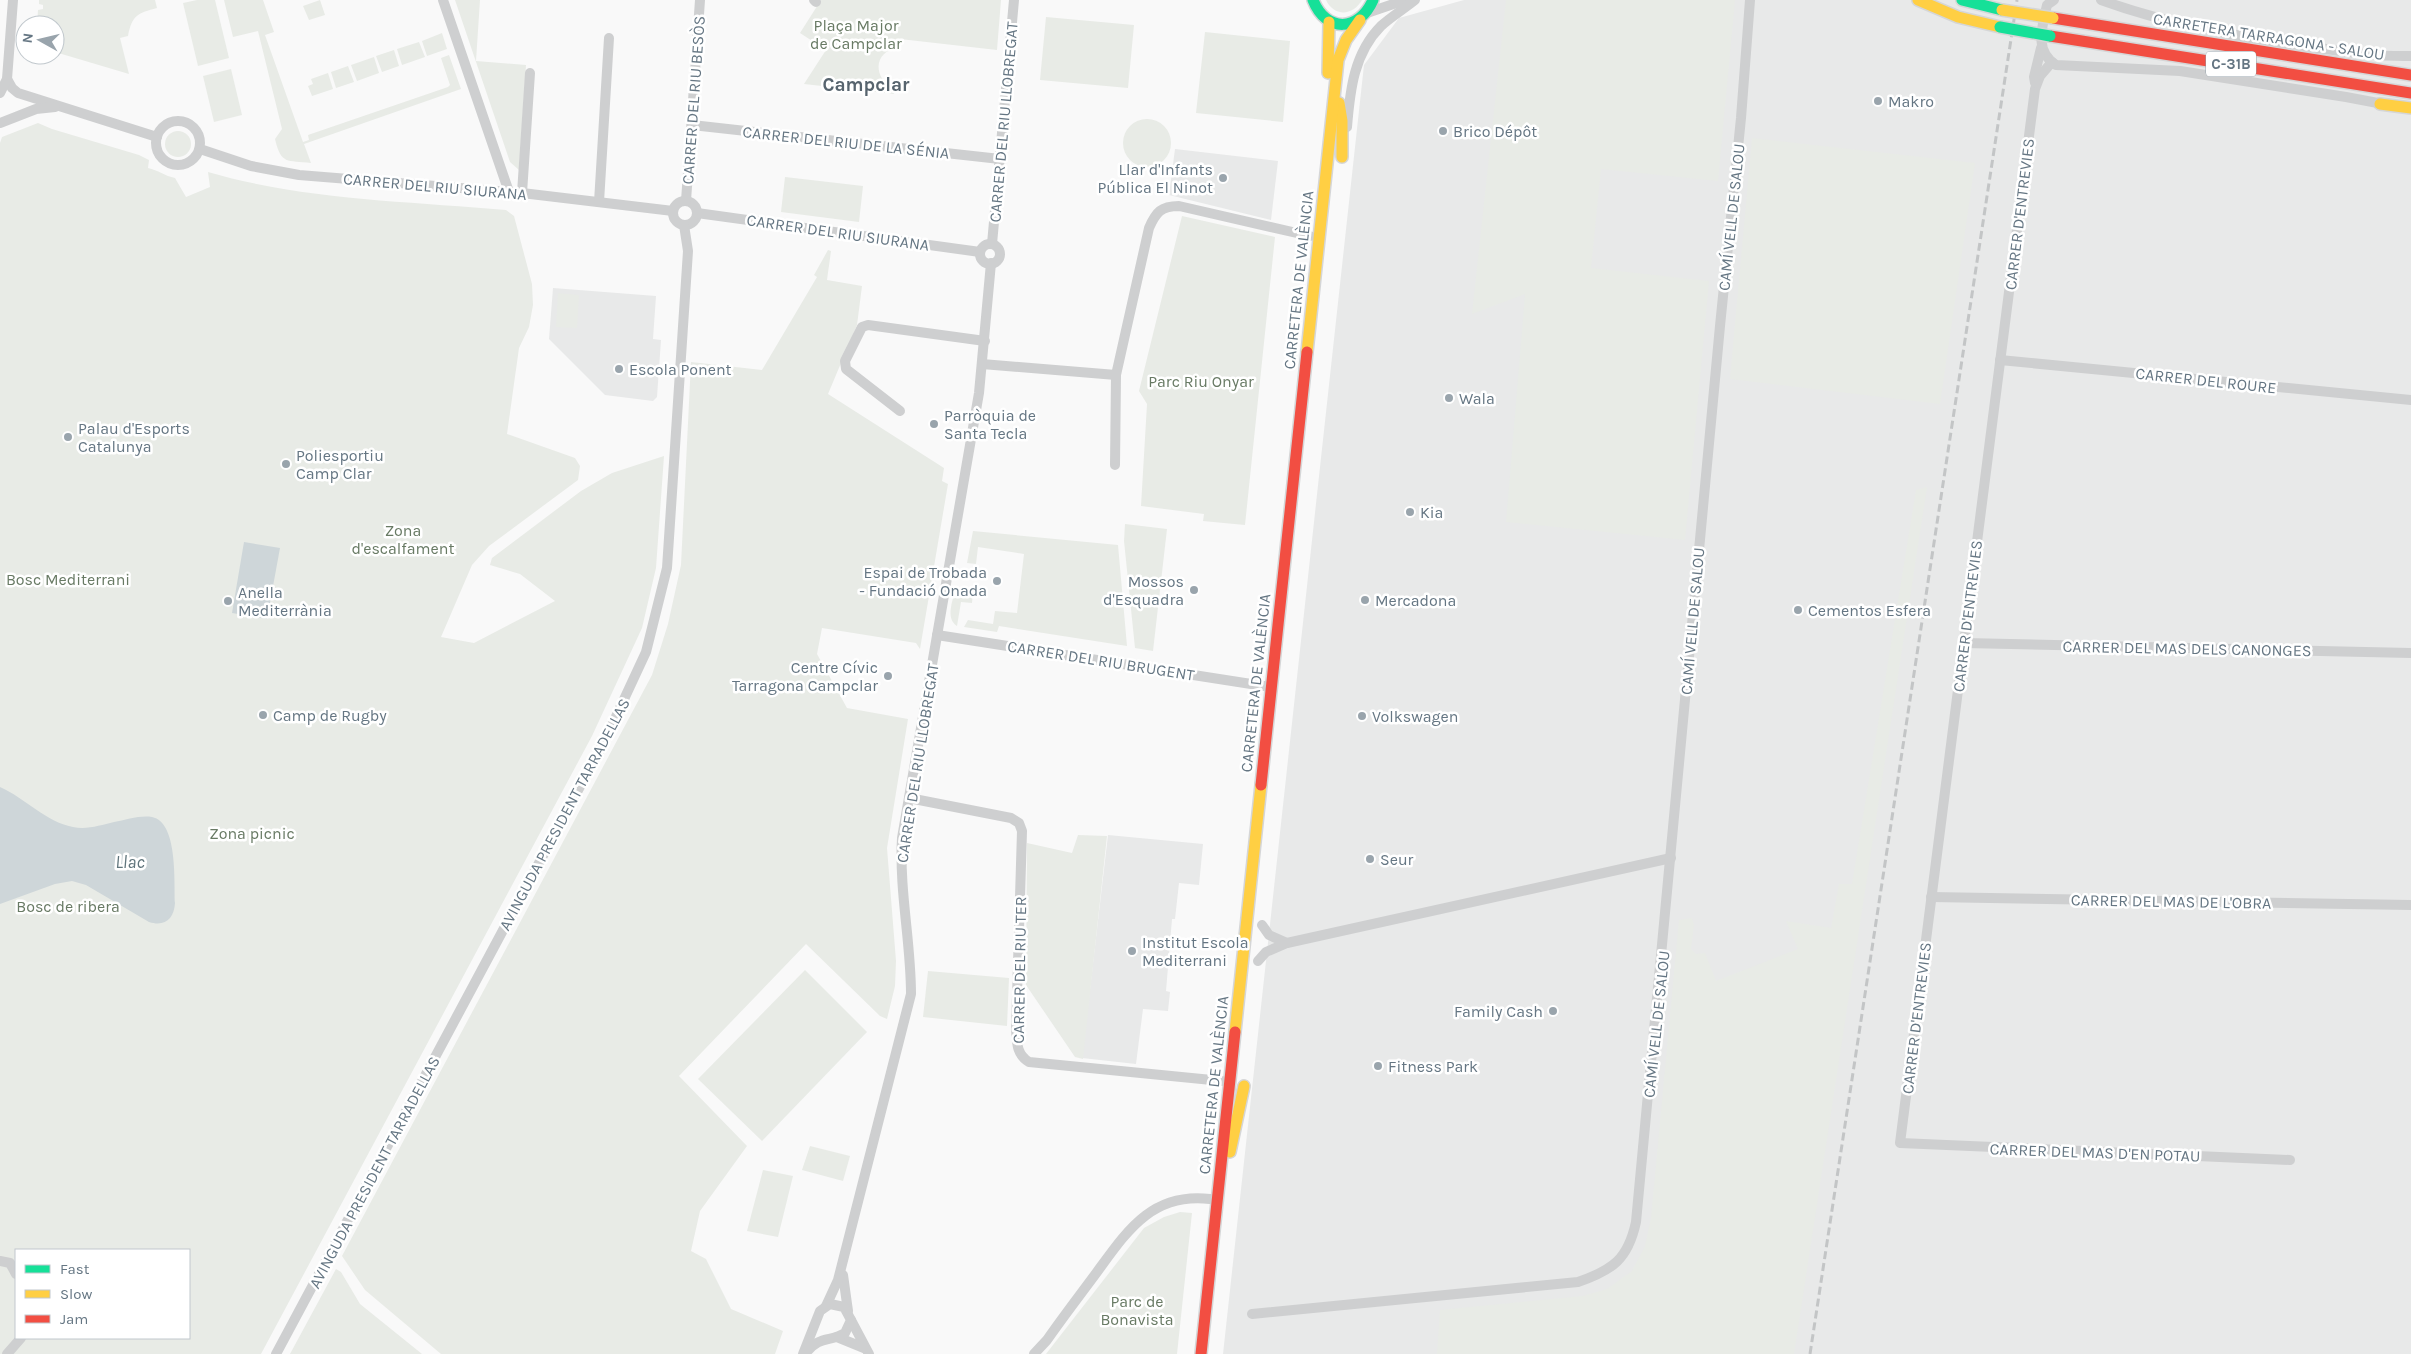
<svg xmlns="http://www.w3.org/2000/svg" width="2411" height="1354" viewBox="0 0 2411 1354" font-family="Karla,sans-serif">
	<style>
		.built { fill: #e8e9e9 }
		.green { fill: #e8ebe6; fill-rule: evenodd }
		.water { fill: #ced6d9 }
		.lines { fill: none; stroke-linecap: round; stroke-linejoin: round }
		.fast-casing { stroke: #d5d6d7; stroke-width: 14 }
		.slow-casing { stroke: #d5d6d7; stroke-width: 14 }
		.jam-casing { stroke: #d5d6d7; stroke-width: 14 }
		.street { stroke: #cecfd0; stroke-width: 10 }
		.fast { stroke: #16e098; stroke-width: 11 }
		.slow { stroke: #ffcf43; stroke-width: 11 }
		.jam { stroke: #f24e42; stroke-width: 11 }
		.rail { stroke: #c3c5c6; stroke-width: 3; stroke-dasharray: 8 4; stroke-linecap: butt }
		.fast-bridge-casing { stroke: #d5d6d6; stroke-width: 14; stroke-linecap: butt }
		.slow-bridge-casing { stroke: #d5d6d6; stroke-width: 14; stroke-linecap: butt }
		.fast-bridge { stroke: #16e098; stroke-width: 11 }
		.slow-bridge { stroke: #ffcf43; stroke-width: 11 }
		.poi-dot { fill: #99a4ac; stroke: #fff; stroke-width: 2 }
		.labels { text-anchor: middle; stroke-width: 5; stroke-linejoin: round; paint-order: stroke }
		.shield { fill: #fff; stroke: #939fa8; stroke-width: 1 }
		.shield-label { font-size: 15px; font-weight: bold; fill: #657683 }
		.park-label { font-size: 16px; fill: #687a64; stroke: #fff }
		.street-label { font-size: 16px; fill: #657683; stroke: #fff }
		.poi-label { font-size: 16px; fill: #657683; stroke: #fff; text-anchor: start }
		.water-label { font-size: 18px; font-style: italic; fill: #60757c; stroke: #fff }
		.quarter-label { font-size: 19px; font-weight: bold; fill: #57646e; stroke: #fff }
	</style>
	<rect width="100%" height="100%" fill="#f9f9f9"/>
	<!-- built -->
	<g class="built">
		<polygon points="1464,0 2411,0 2411,1354 1223,1354 1364,65 1399,18"/>
		<polygon points="1175,149 1278,161 1271,220 1169,195"/>
		<polygon points="553,288 656,296 653,339 661,340 657,397 653,401 605,395 549,339"/>
		<polygon points="1108,835 1203,844 1199,885 1179,883 1175,919 1172,919 1166,991 1170,992 1168,1011 1143,1009 1136,1064 1082,1058"/>
	</g>
	<!-- green -->
	<g class="green">
		<path d="M 39,0 L 155,0 L 157,8 C 138,13 132,15 128,36 L 120,38 L 129,74 L 55,52 L 55,25 L 37,25 L 38,10 L 43,9 L 43,5 L 39,4 Z"/>
		<polygon points="197,0 215,0 229,58 198,66 183,3"/>
		<path d="M 224,0 L 263,0 L 274,32 L 265,35 L 303,142 L 309,140 L 308,135 L 448,87 L 450,85 L 441,58 L 449,55 L 461,89 L 304,144 L 311,163 C 287,160 281,165 275,139 L 282,129 L 258,31 L 233,37 Z"/>
		<polygon points="320,0 325,15 309,20 303,6"/>
		<polygon points="455,0 480,0 476,61 526,65 519,170 510,162"/>
		<path d="M 821,0 L 1001,0 L 997,50 L 900,39 L 899,47 C 872,52 873,78 895,91 L 894,94 L 804,84 L 826,50 L 800,33 Z"/>
		<path d="M 1326,0 L 1362,0 C 1353,16 1334,17 1326,0 Z"/>
		<polygon points="1506,0 1735,0 1718,181 1601,169 1591,268 1709,281 1685,540 1506,522 1525,294 1472,314"/>
		<polygon points="1046,17 1134,25 1128,88 1040,80"/>
		<polygon points="1205,32 1290,41 1283,122 1196,113"/>
		<polygon points="442,33 447,49 427,56 422,41"/>
		<polygon points="419,42 425,57 402,65 397,49"/>
		<polygon points="394,50 399,66 382,72 376,56"/>
		<polygon points="374,57 379,73 357,81 351,65"/>
		<polygon points="348,66 354,82 336,88 331,72"/>
		<polygon points="231,69 242,115 214,122 203,76"/>
		<polygon points="328,73 333,89 312,96 308,86 313,84 311,79"/>
		<circle cx="1147" cy="143" r="24"/>
		<path d="M 38,123 L 52,129 L 139,155 L 149,160 L 148,168 C 158,170 165,176 175,178 L 186,197 L 210,187 L 208,172 C 304,200 407,201 506,210 L 514,216 L 532,284 L 533,305 L 529,327 L 519,348 L 507,434 L 575,458 L 580,466 L 578,480 L 489,546 L 472,565 L 441,637 L 474,643 L 555,601 L 520,574 L 490,565 L 492,558 L 581,491 L 612,473 L 664,456 L 656,568 L 642,628 L 592,736 L 261,1354 L 0,1354 L 0,143 L 2,137 ZM 16,1250 L 189,1250 L 189,1338 L 16,1338 Z"/>
		<circle cx="178" cy="144" r="13"/>
		<polygon points="1752,138 1975,163 1940,404 1730,379"/>
		<polygon points="785,177 863,186 859,222 781,212"/>
		<polygon points="1182,216 1275,237 1245,525 1203,521 1204,514 1141,506 1147,404 1139,391"/>
		<polygon points="828,250 831,251 827,280 862,286 857,325 828,394 944,468 942,481 948,484 920,649 916,643 822,628 817,654 847,708 908,719 887,848 896,961 895,986 887,1019 880,1016 806,944 679,1076 747,1146 700,1211 691,1251 706,1259 731,1309 783,1331 775,1354 441,1354 365,1290 342,1256 652,675 668,624 681,565 691,362 762,370 817,277 814,275"/>
		<polygon points="558,293 579,295 577,328 556,327"/>
		<polygon points="1927,487 1794,1354 1437,1354 1440,1310 1583,1296 1607,1289 1632,1271 1645,1246 1651,1218 1679,920 1692,918 1694,925 1691,949 1696,954 1705,953 1716,981 1798,949 1786,921 1831,928 1839,884 1852,884 1916,490"/>
		<polygon points="1125,524 1167,529 1153,651 1135,648 1124,541"/>
		<polygon points="973,531 1118,545 1127,646 999,626 997,632 964,627 968,620 993,624 995,611 1017,613 1024,554 978,547 976,564 967,563"/>
		<path d="M 955,590 L 973,591 L 972,603 L 961,602 L 957,626 C 945,618 953,601 955,590 Z"/>
		<polygon points="1078,835 1107,836 1083,1059 1075,1057 1026,985 1027,843 1072,853"/>
		<polygon points="805,970 867,1032 762,1141 698,1079"/>
		<polygon points="928,971 1009,978 1007,1026 923,1017"/>
		<polygon points="810,1146 850,1156 843,1181 802,1170"/>
		<polygon points="763,1170 793,1176 778,1237 747,1231"/>
		<polygon points="1180,1212 1192,1213 1177,1354 1046,1354 1144,1228 1164,1217"/>
		<polygon points="336,1269 341,1272 360,1304 422,1354 290,1354"/>
	</g>
	<!-- water -->
	<g class="water">
		<polygon points="244,542 280,548 267,619 232,613"/>
		<path d="M 0,787 C 25,798 46,822 73,827 C 87,830 101,825 114,822 C 126,820 140,815 152,817 C 178,822 174,882 175,903 C 174,919 165,927 149,922 L 86,885 L 72,881 L 55,884 L 0,904 Z"/>
	</g>
	<g class="lines">
		<defs>
			<g id="fast">
				<path d="M 1313,0 C 1326,33 1359,32 1373,0"/>
				<polyline points="1962,0 2002,10"/>
			</g>
			<g id="slow">
				<polyline points="1918,0 1958,17 2000,27"/>
				<polyline points="1328,73 1329,22"/>
				<polyline points="1339,103 1342,121 1342,157"/>
				<polyline points="2380,104 2411,108"/>
				<polyline points="1307,352 1338,60 1346,40 1360,20"/>
				<polyline points="1235,1032 1261,785"/>
				<polyline points="1230,1152 1244,1086"/>
			</g>
			<g id="jam">
				<polyline points="2053,18 2411,75"/>
				<polyline points="2050,36 2411,93"/>
				<polyline points="1261,785 1307,352"/>
				<polyline points="1201,1354 1235,1032"/>
			</g>
		</defs>
		<!-- fast casing -->
		<use href="#fast" class="fast-casing"/>
		<!-- slow casing -->
		<use href="#slow" class="slow-casing"/>
		<!-- jam casing -->
		<use href="#jam" class="jam-casing"/>
		<!-- street -->
		<g class="street">
			<polyline points="443,0 509,192"/>
			<polyline points="814,0 816,2"/>
			<path d="M 2054,0 L 2047,5 C 2042,27 2034,51 2056,65 L 2180,71 L 2346,97 L 2383,104"/>
			<path d="M 2101,0 C 2167,24 2235,36 2305,46 C 2340,51 2376,57 2411,56"/>
			<polyline points="1367,13 1405,0"/>
			<polyline points="2052,62 2040,76 2035,89 1900,1143 2290,1160"/>
			<polyline points="7,79 12,88 18,93 157,137"/>
			<polyline points="2035,83 2034,77 2041,48"/>
			<polyline points="0,93 7,79 13,0"/>
			<circle cx="178" cy="143" r="22"/>
			<polyline points="0,123 36,109 55,107"/>
			<polyline points="692,125 1000,159"/>
			<path d="M 1347,127 C 1350,90 1354,53 1381,26 C 1392,16 1404,9 1415,0"/>
			<polyline points="200,149 251,166 299,175 522,193 673,211"/>
			<polyline points="522,193 530,73"/>
			<circle cx="685" cy="213" r="12"/>
			<polyline points="686,201 700,0"/>
			<polyline points="599,202 609,38"/>
			<polyline points="697,213 980,252"/>
			<polyline points="992,244 1014,0"/>
			<circle cx="990" cy="254" r="10"/>
			<polyline points="2000,360 2411,400"/>
			<polyline points="982,364 1116,375"/>
			<polyline points="900,411 846,369 845,361 862,327 868,325 985,341"/>
			<path d="M 1115,465 L 1116,375 L 1149,228 C 1156,212 1161,206 1179,206 L 1310,236"/>
			<polyline points="937,635 1264,686"/>
			<polyline points="1964,643 2411,653"/>
			<path d="M 909,798 L 1011,818 L 1019,823 L 1022,831 L 1016,1029 C 1017,1042 1016,1054 1029,1062 L 1222,1081"/>
			<polyline points="1931,897 2411,905"/>
			<polyline points="1287,943 1671,858"/>
			<polyline points="1258,961 1266,952 1287,943 1269,935 1262,925"/>
			<polyline points="0,1261 10,1263 16,1274"/>
			<polyline points="843,1275 848,1311"/>
			<path d="M 826,1306 L 838,1280 L 911,994 C 911,942 899,891 902,838 L 979,393 L 991,263"/>
			<path d="M 1252,1314 L 1578,1282 C 1613,1270 1628,1259 1636,1222 L 1720,326 L 1741,118 L 1750,0"/>
			<polyline points="851,1320 869,1354"/>
			<polyline points="837,1337 864,1348"/>
			<polyline points="7,1354 21,1338"/>
			<polyline points="276,1354 606,738 646,652 667,568 688,251 684,225"/>
			<path d="M 803,1354 L 820,1311 L 830,1304 L 844,1307 L 851,1320 L 845,1333 C 829,1343 821,1334 805,1354"/>
			<path d="M 1034,1354 L 1047,1340 C 1063,1317 1080,1295 1097,1272 C 1127,1231 1152,1192 1210,1199"/>
		</g>
		<!-- fast -->
		<use href="#fast" class="fast"/>
		<!-- slow -->
		<use href="#slow" class="slow"/>
		<!-- jam -->
		<use href="#jam" class="jam"/>
		<!-- rail -->
		<polyline class="rail" points="1810,1354 2017,0"/>
		<defs>
			<polyline id="fast-bridge" points="2000,27 2050,36"/>
			<polyline id="slow-bridge" points="2002,10 2053,18"/>
		</defs>
		<!-- fast-bridge casing -->
		<use href="#fast-bridge" class="fast-bridge-casing"/>
		<!-- slow-bridge casing -->
		<use href="#slow-bridge" class="slow-bridge-casing"/>
		<!-- fast-bridge -->
		<use href="#fast-bridge" class="fast-bridge"/>
		<!-- slow-bridge -->
		<use href="#slow-bridge" class="slow-bridge"/>
	</g>
	<!-- markers -->
	<g class="poi-dot">
		<circle cx="1878" cy="101" r="5"/>
		<circle cx="1443" cy="131" r="5"/>
		<circle cx="1223" cy="178" r="5"/>
		<circle cx="619" cy="369" r="5"/>
		<circle cx="1449" cy="398" r="5"/>
		<circle cx="934" cy="424" r="5"/>
		<circle cx="68" cy="437" r="5"/>
		<circle cx="286" cy="464" r="5"/>
		<circle cx="1410" cy="512" r="5"/>
		<circle cx="997" cy="581" r="5"/>
		<circle cx="1194" cy="590" r="5"/>
		<circle cx="1365" cy="600" r="5"/>
		<circle cx="228" cy="601" r="5"/>
		<circle cx="1798" cy="610" r="5"/>
		<circle cx="888" cy="676" r="5"/>
		<circle cx="263" cy="715" r="5"/>
		<circle cx="1362" cy="716" r="5"/>
		<circle cx="1370" cy="859" r="5"/>
		<circle cx="1132" cy="951" r="5"/>
		<circle cx="1553" cy="1011" r="5"/>
		<circle cx="1378" cy="1066" r="5"/>
	</g>
	<g class="labels">
		<!-- shield labels -->
		<rect class="shield" x="2206" y="51.5" width="50" height="25" rx="4"/>
		<g class="shield-label">
			<text x="2231" y="69">C-31B</text>
		</g>
		<!-- park labels -->
		<g class="park-label">
			<text x="856" y="31">Plaça Major<tspan x="856" dy="18">de Campclar</tspan></text>
			<text x="1201" y="387">Parc Riu Onyar</text>
			<text x="403" y="536">Zona<tspan x="403" dy="18">d'escalfament</tspan></text>
			<text x="68" y="585">Bosc Mediterrani</text>
			<text x="252" y="839">Zona picnic</text>
			<text x="68" y="912">Bosc de ribera</text>
			<text x="1137" y="1307">Parc de<tspan x="1137" dy="18">Bonavista</tspan></text>
		</g>
		<!-- street labels -->
		<g class="street-label">
			<text transform="translate(2269 36) rotate(9)" y="6">CARRETERA TARRAGONA - SALOU</text>
			<text transform="translate(693 100) rotate(-86)" y="6">CARRER DEL RIU BESÒS</text>
			<text transform="translate(1003 122) rotate(-85)" y="6">CARRER DEL RIU LLOBREGAT</text>
			<text transform="translate(846 142) rotate(6)" y="6">CARRER DEL RIU DE LA SÉNIA</text>
			<text transform="translate(435 186) rotate(5)" y="6">CARRER DEL RIU SIURANA</text>
			<text transform="translate(2019 214) rotate(-83)" y="6">CARRER D'ENTREVIES</text>
			<text transform="translate(1731 217) rotate(-84)" y="6">CAMÍ VELL DE SALOU</text>
			<text transform="translate(838 232) rotate(8)" y="6">CARRER DEL RIU SIURANA</text>
			<text transform="translate(1298 280) rotate(-84)" y="6">CARRETERA DE VALÈNCIA</text>
			<text transform="translate(2206 380) rotate(6)" y="6">CARRER DEL ROURE</text>
			<text transform="translate(1967 616) rotate(-83)" y="6">CARRER D'ENTREVIES</text>
			<text transform="translate(1692 621) rotate(-85)" y="6">CAMÍ VELL DE SALOU</text>
			<text transform="translate(2187 648) rotate(1)" y="6">CARRER DEL MAS DELS CANONGES</text>
			<text transform="translate(1101 660) rotate(9)" y="6">CARRER DEL RIU BRUGENT</text>
			<text transform="translate(1255 683) rotate(-84)" y="6">CARRETERA DE VALÈNCIA</text>
			<text transform="translate(917 763) rotate(-81)" y="6">CARRER DEL RIU LLOBREGAT</text>
			<text transform="translate(564 814) rotate(-62)" y="6">AVINGUDA PRESIDENT TARRADELLAS</text>
			<text transform="translate(2171 901) rotate(1)" y="6">CARRER DEL MAS DE L'OBRA</text>
			<text transform="translate(1019 970) rotate(-89)" y="6">CARRER DEL RIU TER</text>
			<text transform="translate(1916 1018) rotate(-83)" y="6">CARRER D'ENTREVIES</text>
			<text transform="translate(1656 1024) rotate(-84)" y="6">CAMÍ VELL DE SALOU</text>
			<text transform="translate(1213 1085) rotate(-84)" y="6">CARRETERA DE VALÈNCIA</text>
			<text transform="translate(2095 1152) rotate(2)" y="6">CARRER DEL MAS D'EN POTAU</text>
			<text transform="translate(374 1172) rotate(-62)" y="6">AVINGUDA PRESIDENT TARRADELLAS</text>
		</g>
		<!-- poi labels -->
		<g class="poi-label">
			<text x="1888" y="107">Makro</text>
			<text x="1453" y="137">Brico Dépôt</text>
			<text x="1213" y="175" text-anchor="end">Llar d'Infants<tspan x="1213" dy="18">Pública El Ninot</tspan></text>
			<text x="629" y="375">Escola Ponent</text>
			<text x="1459" y="404">Wala</text>
			<text x="944" y="421">Parròquia de<tspan x="944" dy="18">Santa Tecla</tspan></text>
			<text x="78" y="434">Palau d'Esports<tspan x="78" dy="18">Catalunya</tspan></text>
			<text x="296" y="461">Poliesportiu<tspan x="296" dy="18">Camp Clar</tspan></text>
			<text x="1420" y="518">Kia</text>
			<text x="987" y="578" text-anchor="end">Espai de Trobada<tspan x="987" dy="18">- Fundació Onada</tspan></text>
			<text x="1184" y="587" text-anchor="end">Mossos<tspan x="1184" dy="18">d'Esquadra</tspan></text>
			<text x="238" y="598">Anella<tspan x="238" dy="18">Mediterrània</tspan></text>
			<text x="1375" y="606">Mercadona</text>
			<text x="1808" y="616">Cementos Esfera</text>
			<text x="878" y="673" text-anchor="end">Centre Cívic<tspan x="878" dy="18">Tarragona Campclar</tspan></text>
			<text x="273" y="721">Camp de Rugby</text>
			<text x="1372" y="722">Volkswagen</text>
			<text x="1380" y="865">Seur</text>
			<text x="1142" y="948">Institut Escola<tspan x="1142" dy="18">Mediterrani</tspan></text>
			<text x="1543" y="1017" text-anchor="end">Family Cash</text>
			<text x="1388" y="1072">Fitness Park</text>
		</g>
		<!-- water labels -->
		<g class="water-label">
			<text x="130" y="868">Llac</text>
		</g>
		<!-- quarter labels -->
		<g class="quarter-label">
			<text x="866" y="91">Campclar</text>
		</g>
	</g>
	<!-- legend -->
	<rect x="15" y="1249" width="175" height="90" fill="#ffffff" stroke="#c1c8cd"/>
	<rect x="25" y="1265" width="25" height="8" fill="#16e098" stroke="#c1c8cd"/>
	<text x="60" y="1274" font-size="15" fill="#657683">Fast</text>
	<rect x="25" y="1290" width="25" height="8" fill="#ffcf43" stroke="#c1c8cd"/>
	<text x="60" y="1299" font-size="15" fill="#657683">Slow</text>
	<rect x="25" y="1315" width="25" height="8" fill="#f24e42" stroke="#c1c8cd"/>
	<text x="60" y="1324" font-size="15" fill="#657683">Jam</text>
	<!-- north arrow -->
	<g transform="translate(40 40) rotate(278)"><circle r="24" fill="#ffffff" stroke="#c1c8cd"/>
	<path d="M0-4L9 19L0 12L-9 19Z" fill="#99a4ac"/>
	<text y="-8" font-size="14" font-weight="bold" text-anchor="middle" fill="#657683">N</text>
	</g>
</svg>
